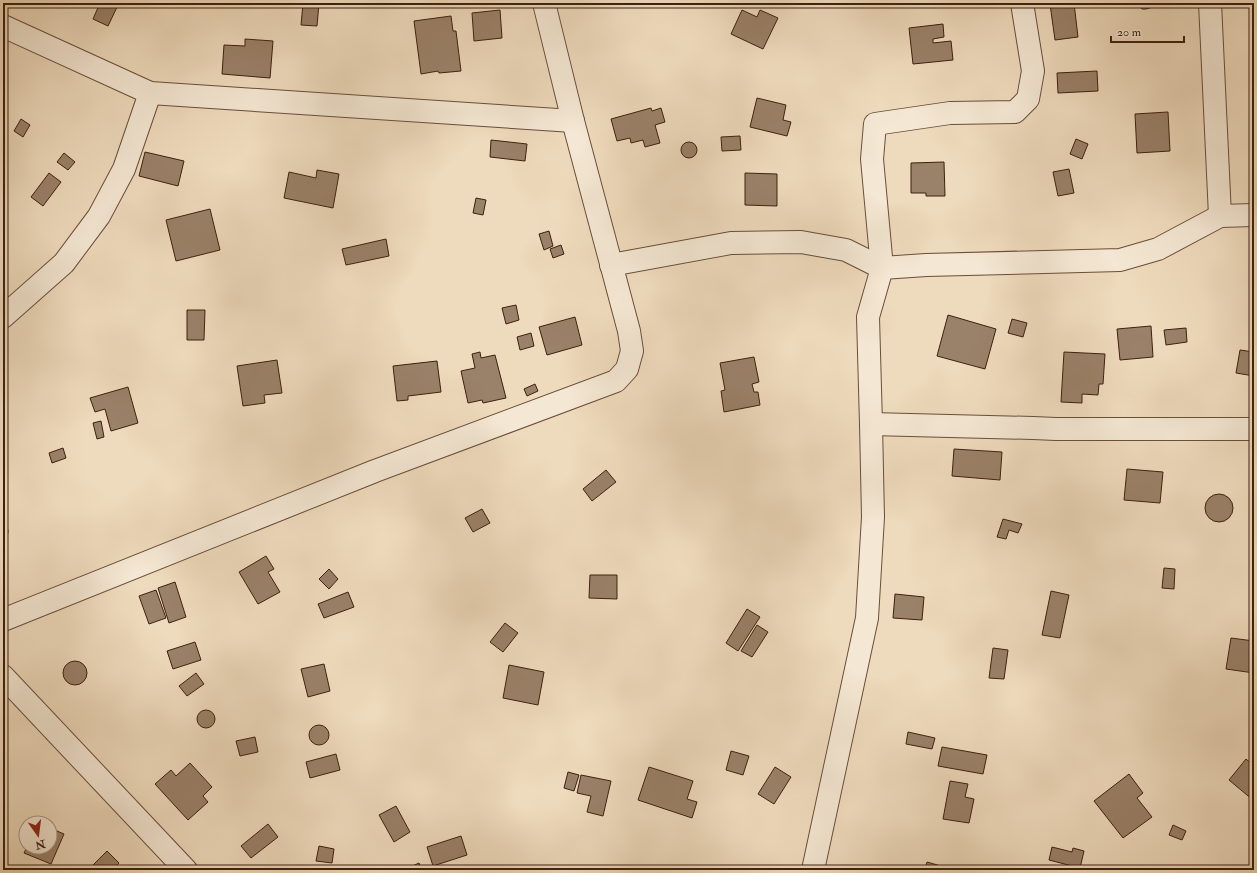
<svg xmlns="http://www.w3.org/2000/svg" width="1257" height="873" viewBox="0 0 1257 873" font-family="'IM FELL Double Pica',serif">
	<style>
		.building { fill: #9a8169; stroke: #3e200f }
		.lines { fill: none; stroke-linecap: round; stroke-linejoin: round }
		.minor-casing { stroke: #6a4e3a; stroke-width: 24 }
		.minor { stroke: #f4e7d3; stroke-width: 22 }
	</style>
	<rect width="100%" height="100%" fill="#eedabc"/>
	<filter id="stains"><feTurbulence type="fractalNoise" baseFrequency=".005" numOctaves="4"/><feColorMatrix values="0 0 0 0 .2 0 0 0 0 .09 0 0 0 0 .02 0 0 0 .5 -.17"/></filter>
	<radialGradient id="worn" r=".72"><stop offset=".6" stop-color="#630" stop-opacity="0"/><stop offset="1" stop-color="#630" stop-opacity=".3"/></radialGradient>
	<!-- building -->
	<g class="building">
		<polygon points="100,3 113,3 118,5 108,26 93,19"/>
		<polygon points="303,3 319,3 317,26 301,25"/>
		<polygon points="408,3 420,3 420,4 409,6"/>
		<polygon points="1057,3 1074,3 1078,37 1055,40 1050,4"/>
		<polygon points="1137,3 1157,3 1153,7 1146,9 1142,9"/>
		<polygon points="500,10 502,38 474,41 472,13"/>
		<polygon points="742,10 757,17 760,10 778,18 763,49 731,34"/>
		<polygon points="451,16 453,31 456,31 461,71 439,73 438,71 421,74 414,21"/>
		<polygon points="943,24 944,37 933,39 933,43 951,41 953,60 913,64 909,28"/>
		<polygon points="245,39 273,41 270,78 222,74 224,45 245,46"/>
		<polygon points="1097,71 1098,91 1058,93 1057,73"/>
		<polygon points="757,98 786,105 783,120 791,122 787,136 750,127"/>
		<polygon points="651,108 652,111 661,108 665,122 655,125 660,143 645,147 643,140 631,143 630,138 617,141 611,119"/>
		<polygon points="1168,112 1170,151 1137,153 1135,114"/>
		<polygon points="21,119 30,125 23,137 14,131"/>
		<polygon points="740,136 741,150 722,151 721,137"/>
		<polygon points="1076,139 1088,144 1082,159 1070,154"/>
		<polygon points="491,140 527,144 525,161 490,157"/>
		<circle cx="689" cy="150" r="8"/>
		<polygon points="145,152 184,161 178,186 139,176"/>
		<polygon points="64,153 75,162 68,170 57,162"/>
		<polygon points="944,162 945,196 926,196 926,193 911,193 911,163"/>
		<polygon points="1069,169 1074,193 1058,196 1053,172"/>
		<polygon points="317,170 339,174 333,208 284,198 289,172 316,178"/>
		<polygon points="49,173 61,182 43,206 31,197"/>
		<polygon points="745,173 777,174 777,206 745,205"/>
		<polygon points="476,198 486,200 483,215 473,213"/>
		<polygon points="210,209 220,250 176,261 166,220"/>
		<polygon points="549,231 553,246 544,250 539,234"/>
		<polygon points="386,239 389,256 346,265 342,249"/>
		<polygon points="561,245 564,254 553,258 550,249"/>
		<polygon points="1254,279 1254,296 1250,291 1250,287"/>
		<polygon points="516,305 519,320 506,324 502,308"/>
		<polygon points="187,310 205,310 204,340 187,340"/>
		<polygon points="948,315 996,329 985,369 937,356"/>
		<polygon points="575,317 582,345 547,355 539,327"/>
		<polygon points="1012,319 1027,323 1023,337 1008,333"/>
		<polygon points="1151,326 1153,357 1120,360 1117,329"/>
		<polygon points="1186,328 1187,342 1166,345 1164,330"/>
		<polygon points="531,333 534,346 520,350 517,337"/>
		<polygon points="1240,350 1254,352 1254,376 1236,373"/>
		<polygon points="480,352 481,358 495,355 506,398 483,403 482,400 468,403 461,371 475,368 472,354"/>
		<polygon points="1064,352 1105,354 1103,384 1099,384 1098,395 1082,394 1082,403 1061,402"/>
		<polygon points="754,357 759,382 752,384 754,392 758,392 760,405 724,412 721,391 725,390 720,363"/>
		<polygon points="277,360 282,393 264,395 265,403 243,406 237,366"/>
		<polygon points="437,361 441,392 408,396 408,400 397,401 393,366"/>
		<polygon points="535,384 538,391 527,396 524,389"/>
		<polygon points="128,387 138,423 111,431 105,409 95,412 90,398"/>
		<polygon points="101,421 104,437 97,439 93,423"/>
		<polygon points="63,448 66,458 52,463 49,453"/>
		<polygon points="954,449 1002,452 1000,480 952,476"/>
		<polygon points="1127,469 1163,472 1160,503 1124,500"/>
		<polygon points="606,470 616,482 592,501 583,489"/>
		<circle cx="1219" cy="508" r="14"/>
		<polygon points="482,509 490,523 473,532 465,518"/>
		<polygon points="1003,519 1022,524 1018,533 1009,530 1006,539 997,537"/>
		<polygon points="3,522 7,525 8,532 7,536 3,540"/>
		<polygon points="266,556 274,569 268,572 280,592 258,604 239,572"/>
		<polygon points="1164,568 1175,569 1174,589 1162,588"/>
		<polygon points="329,569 338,579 329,589 319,579"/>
		<polygon points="590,575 617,575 617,599 589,598"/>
		<polygon points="175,582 186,617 169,623 158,588"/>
		<polygon points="156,590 166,618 149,624 139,596"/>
		<polygon points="1051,591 1069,595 1060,638 1042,635"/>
		<polygon points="348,592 354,607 324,618 318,604"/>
		<polygon points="895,594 924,597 922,620 893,618"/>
		<polygon points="747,609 760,617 738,651 726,643"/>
		<polygon points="505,623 518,633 503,652 490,642"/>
		<polygon points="757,625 768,632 752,657 741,651"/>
		<polygon points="1231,638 1254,641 1254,673 1226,669"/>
		<polygon points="195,642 201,660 173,669 167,651"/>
		<polygon points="993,648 1008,650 1004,679 989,678"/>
		<circle cx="75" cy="673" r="12"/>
		<polygon points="324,664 330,691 308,697 301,669"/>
		<polygon points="509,665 544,672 538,705 503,698"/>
		<polygon points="196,673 204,684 187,696 179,686"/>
		<circle cx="206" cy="719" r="9"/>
		<circle cx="319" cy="735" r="10"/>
		<polygon points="908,732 935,738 932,749 906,744"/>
		<polygon points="255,737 258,752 240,756 236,741"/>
		<polygon points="942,747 987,755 983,774 938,766"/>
		<polygon points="731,751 749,756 743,775 726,770"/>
		<polygon points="336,754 340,770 310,778 306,762"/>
		<polygon points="1246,759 1254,766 1254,799 1253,800 1229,780"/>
		<polygon points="190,763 212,787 203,796 208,802 188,820 155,784 171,770 176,776"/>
		<polygon points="649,767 693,781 687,799 697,802 692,818 638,800"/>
		<polygon points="775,767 791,777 774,804 758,794"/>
		<polygon points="568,772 579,775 574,791 564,788"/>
		<polygon points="1129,774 1143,793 1137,798 1152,817 1123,838 1094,801"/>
		<polygon points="581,775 611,781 603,816 587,812 591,796 577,793"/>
		<polygon points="950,781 968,784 965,797 974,799 969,823 943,819"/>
		<polygon points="396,806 410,832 394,842 379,815"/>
		<polygon points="268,824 278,837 251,858 241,846"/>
		<polygon points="1173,825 1186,831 1182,840 1169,835"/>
		<polygon points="50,828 64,834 51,864 24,853 27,847 50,847"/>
		<polygon points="461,836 467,855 433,866 427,847"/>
		<polygon points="319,846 334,849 332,863 316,861"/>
		<polygon points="1052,847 1072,852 1073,848 1084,851 1080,868 1049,860"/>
		<polygon points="107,851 119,863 112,870 88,870"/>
		<polygon points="927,862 948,868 947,870 925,870"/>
		<polygon points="419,863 422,870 404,870"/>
	</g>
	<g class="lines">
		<defs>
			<g id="minor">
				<polyline points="1210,3 1220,216"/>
				<polyline points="3,26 150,93 573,121"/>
				<polyline points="611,265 731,243 801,242 846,250 882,268"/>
				<polyline points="882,268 872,159 875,124 950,113 1015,112 1028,99 1033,71 1022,3"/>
				<polyline points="3,317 64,263 99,216 124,169 150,93"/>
				<polyline points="871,424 1033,428 1056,429 1254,429"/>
				<polyline points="3,620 375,471 616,381 627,369 632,351 629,331 573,121 544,3"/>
				<polyline points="3,676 186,870"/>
				<polyline points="813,870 867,618 873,517 871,424 868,317 882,268 926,265 1120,260 1158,249 1220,216 1254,215"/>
			</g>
		</defs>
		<!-- minor casing -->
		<use href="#minor" class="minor-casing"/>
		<!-- minor -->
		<use href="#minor" class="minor"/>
	</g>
	<!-- margin -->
	<rect width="1257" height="873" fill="none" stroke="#eedabc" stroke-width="16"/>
	<rect x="4" y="4" width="1249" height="865" fill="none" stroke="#3e200f" stroke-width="2"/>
	<rect x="8" y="8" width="1241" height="857" fill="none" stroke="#3e200f"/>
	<!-- north arrow -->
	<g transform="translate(38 835) rotate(166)"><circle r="19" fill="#f4e7d3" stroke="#ab9785"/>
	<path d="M0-3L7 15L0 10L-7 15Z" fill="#8f2418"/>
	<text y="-6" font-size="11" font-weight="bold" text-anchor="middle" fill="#3e200f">N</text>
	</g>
	<!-- scale -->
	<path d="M1111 36v6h73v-6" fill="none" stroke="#3e200f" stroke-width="2"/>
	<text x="1117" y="36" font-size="12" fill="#3e200f" stroke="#f4e7d3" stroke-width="3" paint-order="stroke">20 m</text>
	<rect width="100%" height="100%" filter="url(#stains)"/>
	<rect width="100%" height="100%" fill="url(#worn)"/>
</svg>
